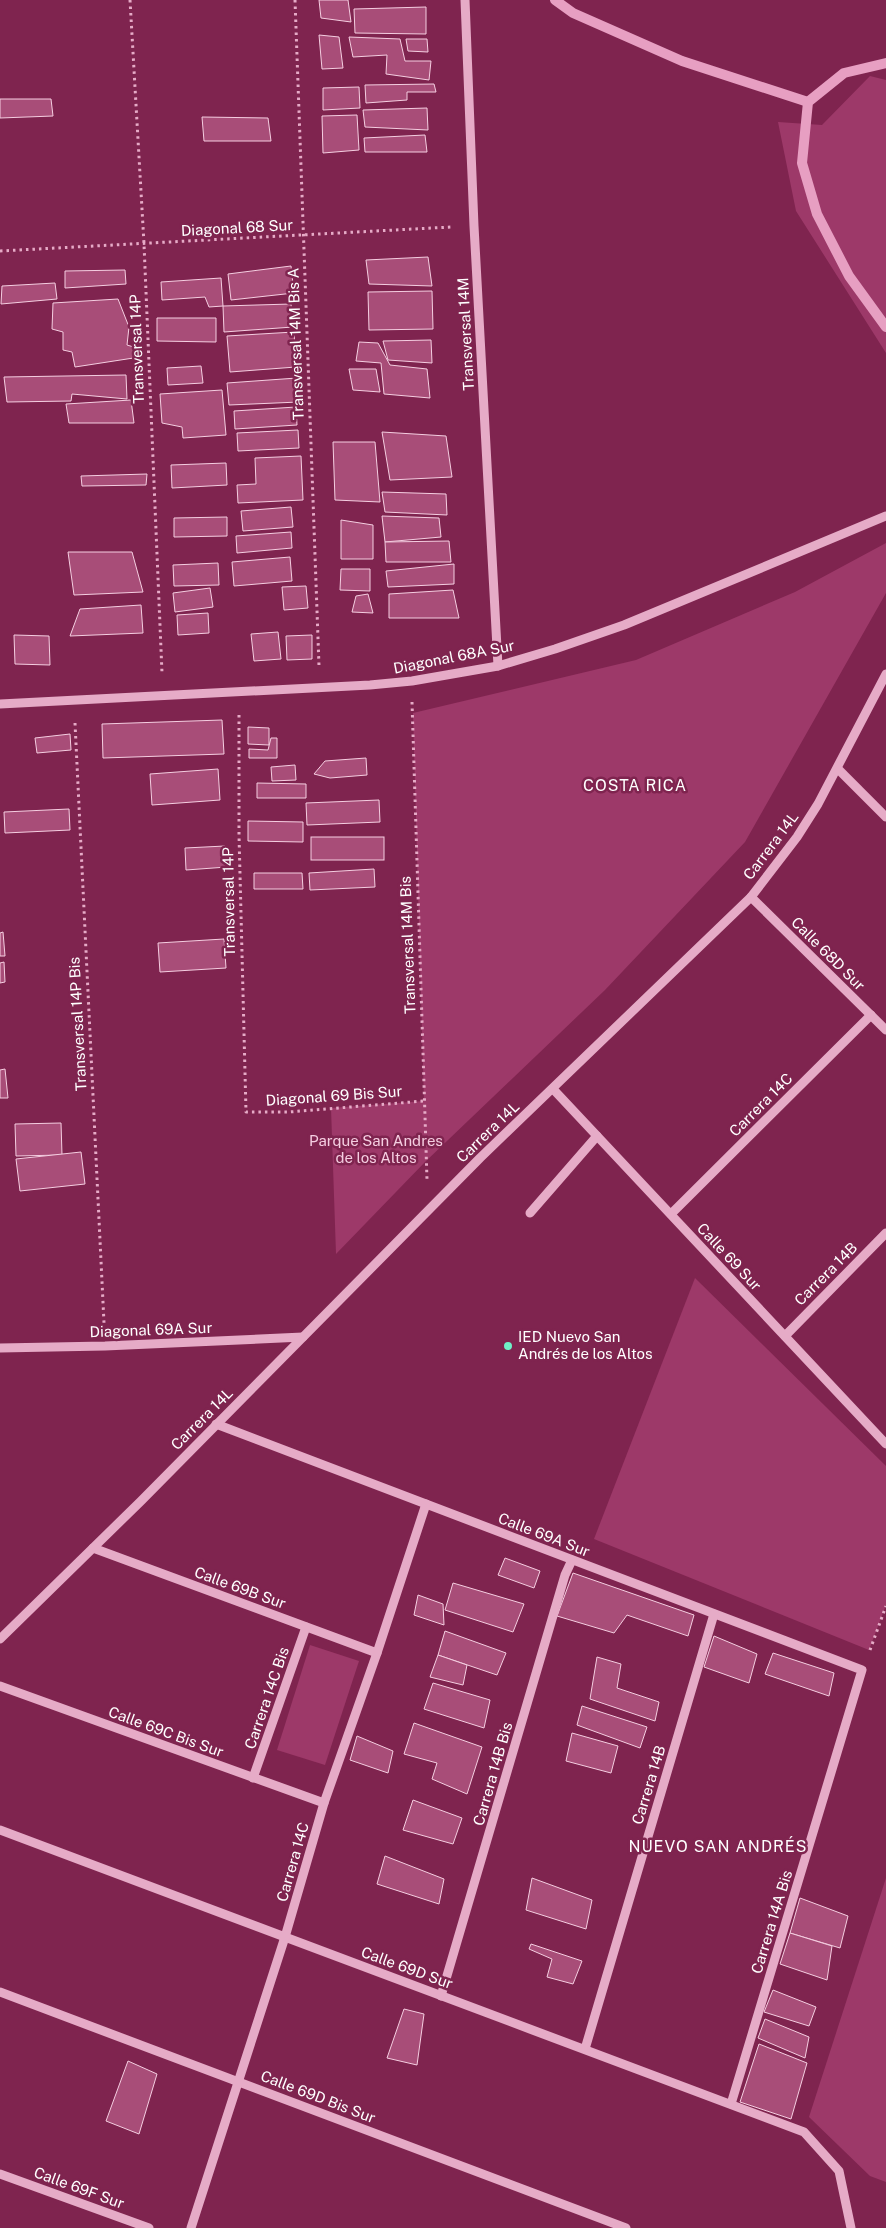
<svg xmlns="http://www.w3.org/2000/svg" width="886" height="2228" viewBox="0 0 886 2228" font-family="'Public Sans',sans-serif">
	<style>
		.green { fill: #9d3969 }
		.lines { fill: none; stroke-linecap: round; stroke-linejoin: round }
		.stream { stroke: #e79fc2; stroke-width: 10 }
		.building { fill: #a84d78; stroke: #f5cee1 }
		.path { stroke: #e6abc7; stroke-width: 3; stroke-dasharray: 2.5 4; stroke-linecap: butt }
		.minor { stroke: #e6abc7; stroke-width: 9 }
		.poi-dot { fill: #6ff0c7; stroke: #7f244f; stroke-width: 2 }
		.labels { text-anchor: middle; stroke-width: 5; stroke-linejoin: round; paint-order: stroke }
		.street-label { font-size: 15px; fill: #fff; stroke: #7f244f }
		.park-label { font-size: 15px; fill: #f5cee1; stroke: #7f244f }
		.poi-label { font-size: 15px; fill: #fff; stroke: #7f244f; text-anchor: start }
		.neighbourhood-label { font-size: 16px; letter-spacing: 1px; fill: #fff; stroke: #7f244f }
	</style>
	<rect width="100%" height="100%" fill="#7f244f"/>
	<!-- green -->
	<g class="green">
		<polygon points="870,76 886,80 886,353 796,211 778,122 822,125"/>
		<polygon points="886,543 886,593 745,842 605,990 425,1162 336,1254 331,1108 424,1101 413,713 636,660 795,592"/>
		<polygon points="695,1278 886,1466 886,1605 869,1650 594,1539"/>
		<polygon points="310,1645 359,1661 325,1765 277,1750"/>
		<polygon points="886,1878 886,2182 870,2176 809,2117"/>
	</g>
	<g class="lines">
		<!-- stream -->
		<g class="stream">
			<polyline points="555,0 573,13 682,61 808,102"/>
			<polyline points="886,63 844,73 808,102 802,163 817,214 849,276 886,327"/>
		</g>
	</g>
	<!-- building -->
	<g class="building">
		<polygon points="319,0 348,0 351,22 321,18"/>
		<polygon points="426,7 426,34 355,33 354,9"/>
		<polygon points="319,35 339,37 343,68 322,69"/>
		<polygon points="349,37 400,39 405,61 431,61 429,80 386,74 387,55 353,57"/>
		<polygon points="406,39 427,39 428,52 408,51"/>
		<polygon points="434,84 436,92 407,92 407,100 366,103 365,85"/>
		<polygon points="359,87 360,108 323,110 323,88"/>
		<polygon points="0,99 51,99 53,116 0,118"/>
		<polygon points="427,108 428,130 365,127 363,110"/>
		<polygon points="357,115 359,150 323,153 322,116"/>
		<polygon points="202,117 268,118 271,141 204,141"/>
		<polygon points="425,135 427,152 365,152 364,138"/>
		<polygon points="428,257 432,286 369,284 366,260"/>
		<polygon points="291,266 294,293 231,300 228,274"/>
		<polygon points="125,270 126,284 65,288 65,271"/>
		<polygon points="221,278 223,306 209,307 205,297 162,300 161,282"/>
		<polygon points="55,283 57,299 1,304 2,286"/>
		<polygon points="432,291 433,329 369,330 368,292"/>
		<polygon points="118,299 129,327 127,345 137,348 140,357 75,367 72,352 63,350 63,332 52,329 53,303"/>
		<polygon points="291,304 293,327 224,332 223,306"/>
		<polygon points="157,318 216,318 216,342 157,341"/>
		<polygon points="294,332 296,367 230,372 227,336"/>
		<polygon points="431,340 432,363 388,360 383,341"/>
		<polygon points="359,342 378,343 390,365 427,369 430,398 384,394 381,363 356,361"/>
		<polygon points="201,366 203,383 168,385 167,368"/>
		<polygon points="349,369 376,369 380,392 353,390"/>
		<polygon points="126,375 127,399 72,394 71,401 7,402 4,377"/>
		<polygon points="297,378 299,402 229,405 227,383"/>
		<polygon points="222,390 226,435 183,438 182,427 162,423 160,394"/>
		<polygon points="131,400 134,423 69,423 66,404"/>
		<polygon points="296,407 297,425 235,429 234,411"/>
		<polygon points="298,430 299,448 238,451 237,433"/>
		<polygon points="382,432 446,436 452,477 390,480"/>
		<polygon points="333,442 375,442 380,502 335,500"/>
		<polygon points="301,456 303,500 238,503 237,485 256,484 255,458"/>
		<polygon points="226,463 227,485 172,488 171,465"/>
		<polygon points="147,474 146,485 82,486 81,476"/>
		<polygon points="382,492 446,494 447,515 385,512"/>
		<polygon points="291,507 293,527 243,531 241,511"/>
		<polygon points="382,516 439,518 441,537 385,542"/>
		<polygon points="227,517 227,536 174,537 174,518"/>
		<polygon points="341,520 373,525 373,559 341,559"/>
		<polygon points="291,532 292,548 237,553 236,536"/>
		<polygon points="449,541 451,562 386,562 385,542"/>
		<polygon points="68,552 132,552 143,592 74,595"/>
		<polygon points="290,557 292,581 234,586 232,562"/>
		<polygon points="218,563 219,585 174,586 173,565"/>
		<polygon points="454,564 454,584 388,587 386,571"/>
		<polygon points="341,569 370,569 370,591 340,590"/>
		<polygon points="306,586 308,608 284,610 282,587"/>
		<polygon points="210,588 213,607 175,612 173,593"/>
		<polygon points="453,590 459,618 389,618 389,594"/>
		<polygon points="368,594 373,613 352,612 356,596"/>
		<polygon points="141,605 143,633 70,636 80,609"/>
		<polygon points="208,613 209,633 178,635 177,615"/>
		<polygon points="278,632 281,659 254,661 251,634"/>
		<polygon points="14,635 49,636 50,665 15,664"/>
		<polygon points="312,635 312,659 287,660 286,636"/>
		<polygon points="222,720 224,754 103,758 102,724"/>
		<polygon points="248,727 269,728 269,745 248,744"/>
		<polygon points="70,734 71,750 37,753 35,738"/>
		<polygon points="271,738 277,738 277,758 249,758 249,749 268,750"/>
		<polygon points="366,758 367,775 330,778 314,774 325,761"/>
		<polygon points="295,765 296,780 272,781 271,767"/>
		<polygon points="218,769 220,800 152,805 150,774"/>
		<polygon points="257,783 306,784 306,798 257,798"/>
		<polygon points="379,800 380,822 307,825 306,803"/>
		<polygon points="69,809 70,830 5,833 4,812"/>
		<polygon points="248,821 303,822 303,842 248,841"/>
		<rect x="311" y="837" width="73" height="23"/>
		<polygon points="225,846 227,867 186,870 185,848"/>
		<polygon points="374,869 375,887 310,890 309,873"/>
		<polygon points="254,873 302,873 303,889 254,889"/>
		<polygon points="3,932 5,956 0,956 0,933"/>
		<polygon points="224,939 226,968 160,972 158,943"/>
		<polygon points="4,962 5,982 0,983 0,963"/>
		<polygon points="5,1069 8,1098 0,1098 0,1070"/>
		<polygon points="61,1123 62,1155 16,1156 15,1124"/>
		<polygon points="81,1152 85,1184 20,1191 16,1159"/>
		<polygon points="505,1558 540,1571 534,1588 498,1575"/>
		<polygon points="573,1573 694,1615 688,1636 627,1615 614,1633 557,1616"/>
		<polygon points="453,1583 524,1604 513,1632 445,1610"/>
		<polygon points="418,1595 443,1604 444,1625 414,1615"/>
		<polygon points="445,1631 506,1653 497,1675 438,1655"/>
		<polygon points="714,1636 757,1654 749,1683 704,1667"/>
		<polygon points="773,1653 834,1673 829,1696 765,1674"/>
		<polygon points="438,1655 467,1665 463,1685 430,1677"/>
		<polygon points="597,1657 621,1664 617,1688 659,1702 655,1721 590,1699"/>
		<polygon points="433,1683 490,1700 484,1728 424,1709"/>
		<polygon points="582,1706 647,1727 640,1748 577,1725"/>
		<polygon points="414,1723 482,1747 467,1794 432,1779 437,1763 404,1754"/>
		<polygon points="572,1733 618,1746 611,1773 566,1761"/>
		<polygon points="357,1736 393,1751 388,1773 350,1760"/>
		<polygon points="413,1800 462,1818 453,1844 403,1830"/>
		<polygon points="385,1856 444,1879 439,1904 377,1884"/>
		<polygon points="532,1878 592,1900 586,1929 526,1910"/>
		<polygon points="800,1898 848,1916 840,1948 790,1933"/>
		<polygon points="790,1933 832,1946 827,1980 780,1964"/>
		<polygon points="531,1944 582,1961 573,1984 547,1977 552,1959 529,1949"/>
		<polygon points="773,1990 816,2007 809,2026 764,2012"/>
		<polygon points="404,2009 424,2014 417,2065 387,2058"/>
		<polygon points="765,2019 809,2037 805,2058 758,2038"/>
		<polygon points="759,2044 807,2063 791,2119 740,2102"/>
		<polygon points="128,2061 157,2074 139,2134 106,2121"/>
	</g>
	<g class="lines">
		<!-- path -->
		<g class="path">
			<polyline points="130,0 144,244 162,673"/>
			<polyline points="295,0 319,666"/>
			<polyline points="0,251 451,227"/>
			<polyline points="412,702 427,1180"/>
			<polyline points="239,715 239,835 246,1112 289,1112 424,1101"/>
			<polyline points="75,723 104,1323"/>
			<polyline points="870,1650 886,1606"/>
		</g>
		<!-- minor -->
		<g class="minor">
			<polyline points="465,0 474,226 498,666"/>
			<polyline points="0,704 370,685 412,681 498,666 555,649 624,625 886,516"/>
			<polyline points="838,769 886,817"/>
			<polyline points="751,897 886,1030"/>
			<polyline points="553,1089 886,1444"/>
			<polyline points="530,1213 597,1136"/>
			<polyline points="671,1214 871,1015"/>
			<polyline points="785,1336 886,1233"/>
			<polyline points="0,1348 105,1346 303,1337"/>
			<polyline points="216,1424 862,1670 731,2104"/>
			<polyline points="93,1548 377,1653"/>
			<polyline points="0,1639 141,1501 480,1158 751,897 797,837 818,804 886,674"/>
			<polyline points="0,1686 324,1803"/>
			<polyline points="253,1778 306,1627"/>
			<polyline points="0,1830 804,2132 839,2171 851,2228"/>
			<polyline points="0,1992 626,2228"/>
			<polyline points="441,1996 565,1575 572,1560"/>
			<polyline points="585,2049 714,1614"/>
			<polyline points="0,2174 149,2228"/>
			<polyline points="191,2228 285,1937 324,1803 377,1653 426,1504"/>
		</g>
	</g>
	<!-- markers -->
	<circle class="poi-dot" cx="508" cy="1346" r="5"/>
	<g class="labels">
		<!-- street labels -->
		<g class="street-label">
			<text transform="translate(237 228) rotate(-3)" y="5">Diagonal 68 Sur</text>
			<text transform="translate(466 334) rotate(-93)" y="5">Transversal 14M</text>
			<text transform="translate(296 344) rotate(-92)" y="5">Transversal 14M Bis A</text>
			<text transform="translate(137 349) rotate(-92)" y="5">Transversal 14P</text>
			<text transform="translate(454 657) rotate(-11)" y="5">Diagonal 68A Sur</text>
			<text transform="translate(771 846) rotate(-53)" y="5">Carrera 14L</text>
			<text transform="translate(229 902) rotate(-91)" y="5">Transversal 14P</text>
			<text transform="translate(408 945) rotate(-92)" y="5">Transversal 14M Bis</text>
			<text transform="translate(828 954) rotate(45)" y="5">Calle 68D Sur</text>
			<text transform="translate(78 1024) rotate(-93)" y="5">Transversal 14P Bis</text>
			<text transform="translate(334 1096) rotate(-4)" y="5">Diagonal 69 Bis Sur</text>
			<text transform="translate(761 1105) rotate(-45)" y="5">Carrera 14C</text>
			<text transform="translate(488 1132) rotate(-44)" y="5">Carrera 14L</text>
			<text transform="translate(729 1257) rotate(47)" y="5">Calle 69 Sur</text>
			<text transform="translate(826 1274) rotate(-45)" y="5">Carrera 14B</text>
			<text transform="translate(151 1330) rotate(-2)" y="5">Diagonal 69A Sur</text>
			<text transform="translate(202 1419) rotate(-45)" y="5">Carrera 14L</text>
			<text transform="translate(544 1535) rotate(21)" y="5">Calle 69A Sur</text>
			<text transform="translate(240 1588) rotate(20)" y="5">Calle 69B Sur</text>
			<text transform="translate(267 1698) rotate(-71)" y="5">Carrera 14C Bis</text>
			<text transform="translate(166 1732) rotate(20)" y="5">Calle 69C Bis Sur</text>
			<text transform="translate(493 1774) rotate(-74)" y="5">Carrera 14B Bis</text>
			<text transform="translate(649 1785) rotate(-73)" y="5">Carrera 14B</text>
			<text transform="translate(293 1862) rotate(-74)" y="5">Carrera 14C</text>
			<text transform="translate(772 1922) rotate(-73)" y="5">Carrera 14A Bis</text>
			<text transform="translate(407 1968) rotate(20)" y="5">Calle 69D Sur</text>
			<text transform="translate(318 2097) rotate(21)" y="5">Calle 69D Bis Sur</text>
			<text transform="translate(79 2188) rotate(20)" y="5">Calle 69F Sur</text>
		</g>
		<!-- park labels -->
		<g class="park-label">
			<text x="376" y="1146">Parque San Andres<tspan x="376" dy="17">de los Altos</tspan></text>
		</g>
		<!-- poi labels -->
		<g class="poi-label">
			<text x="518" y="1342">IED Nuevo San<tspan x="518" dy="17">Andrés de los Altos</tspan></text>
		</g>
		<!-- neighbourhood labels -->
		<g class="neighbourhood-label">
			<text x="635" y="791">COSTA RICA</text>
			<text x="718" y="1852">NUEVO SAN ANDRÉS</text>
		</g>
	</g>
</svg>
